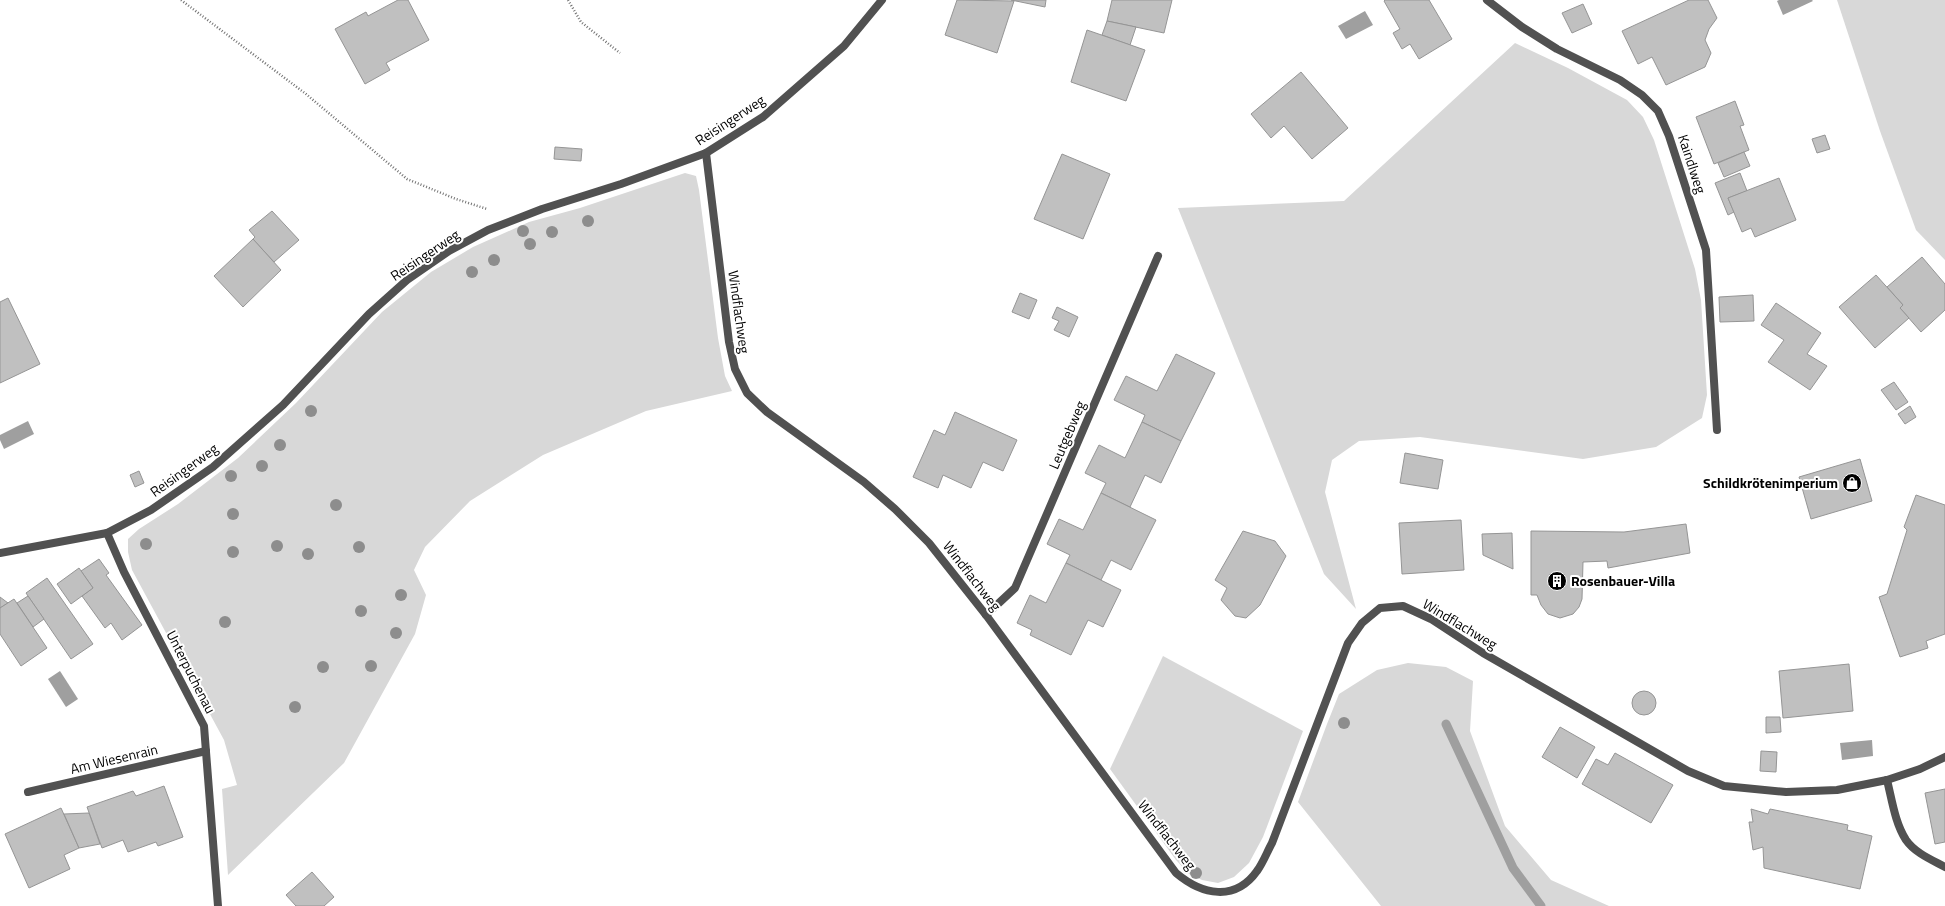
<svg xmlns="http://www.w3.org/2000/svg" width="1945" height="906" viewBox="0 0 1945 906" font-family="'Titillium Web',sans-serif">
	<style>
		.green { fill: #d8d8d8 }
		.water { fill: #9f9f9f }
		.lines { fill: none; stroke-linecap: round; stroke-linejoin: round }
		.stream { stroke: #9f9f9f; stroke-width: 9 }
		.building { fill: #c0c0c0; stroke: #959595 }
		.path { stroke: #737373; stroke-width: 2.5; stroke-dasharray: 1 2; stroke-linecap: butt }
		.street { stroke: #515151; stroke-width: 8 }
		.tree { fill: #8d8d8d }
		.labels { text-anchor: middle; stroke-width: 4; stroke-linejoin: round; paint-order: stroke }
		.street-label { font-size: 14px; fill: #000; stroke: #fff }
		.poi-label { font-size: 14px; font-weight: bold; fill: #000; stroke: #fff; text-anchor: end }
	</style>
	<rect width="100%" height="100%" fill="#fff"/>
	<!-- green -->
	<g class="green">
		<polygon points="1837,0 1945,0 1945,260 1916,230 1880,131"/>
		<polygon points="1515,43 1568,68 1627,100 1643,117 1654,140 1695,269 1701,300 1707,395 1702,418 1656,447 1583,459 1420,437 1359,441 1332,460 1325,492 1356,609 1324,574 1178,208 1344,201"/>
		<polygon points="685,173 696,176 699,190 718,338 725,376 732,391 646,411 543,455 470,501 425,547 414,570 426,595 415,634 344,763 228,875 222,789 237,785 224,740 132,570 128,552 128,539 139,529 178,504 238,458 296,403 382,312 431,272 473,247 529,222 580,208"/>
		<polygon points="1163,656 1303,731 1263,837 1249,863 1234,877 1218,883 1202,880 1189,874 1176,860 1110,769"/>
		<polygon points="1408,663 1446,667 1473,681 1470,731 1505,826 1551,880 1609,906 1381,906 1298,802 1327,724 1339,694 1377,670"/>
	</g>
	<!-- water -->
	<g class="water">
		<polygon points="1779,0 1812,0 1813,1 1783,15 1777,1"/>
		<polygon points="1365,11 1373,25 1346,39 1338,26"/>
		<polygon points="28,421 34,434 4,449 0,440 0,435"/>
		<polygon points="60,671 78,699 66,707 48,679"/>
		<polygon points="1872,740 1873,756 1842,760 1840,743"/>
	</g>
	<g class="lines">
		<!-- stream -->
		<polyline class="stream" points="1446,724 1513,868 1541,906"/>
	</g>
	<!-- building -->
	<g class="building">
		<polygon points="398,0 408,0 429,40 386,63 390,70 365,84 335,29 366,12 368,16"/>
		<polygon points="957,0 1014,1 997,53 945,35"/>
		<polygon points="1011,0 1046,0 1045,7"/>
		<polygon points="1112,0 1172,0 1164,33 1107,21"/>
		<polygon points="1385,0 1429,0 1452,39 1419,59 1410,44 1402,49 1393,33 1400,29 1384,1"/>
		<polygon points="1689,0 1708,0 1717,18 1709,29 1705,40 1711,53 1705,67 1666,85 1652,57 1638,64 1622,31"/>
		<polygon points="1583,4 1592,24 1572,33 1562,13"/>
		<polygon points="1107,21 1136,27 1130,45 1102,35"/>
		<polygon points="1087,30 1145,50 1126,101 1071,82"/>
		<polygon points="1301,72 1348,128 1312,159 1284,126 1271,138 1251,114"/>
		<polygon points="1735,101 1744,125 1740,126 1749,150 1714,164 1696,117"/>
		<polygon points="1825,135 1830,149 1817,153 1812,139"/>
		<polygon points="555,147 582,149 581,161 554,159"/>
		<polygon points="1744,152 1750,166 1724,177 1718,163"/>
		<polygon points="1062,154 1110,174 1083,239 1034,219"/>
		<polygon points="1740,173 1747,191 1728,198 1734,212 1728,215 1715,183"/>
		<polygon points="1779,178 1796,220 1755,237 1751,228 1742,232 1728,198"/>
		<polygon points="272,211 299,240 274,262 253,239 255,237 249,230"/>
		<polygon points="253,239 281,270 243,307 214,276"/>
		<polygon points="1922,257 1945,284 1945,310 1921,332 1900,308 1903,305 1887,287"/>
		<polygon points="1876,275 1903,305 1900,308 1909,318 1875,348 1839,307"/>
		<polygon points="1020,293 1037,300 1029,319 1012,312"/>
		<polygon points="1753,295 1754,321 1720,322 1719,297"/>
		<polygon points="8,298 40,364 0,383 0,302"/>
		<polygon points="1776,303 1821,333 1807,354 1827,366 1810,390 1768,362 1784,340 1761,325"/>
		<polygon points="1057,307 1078,317 1069,337 1054,330 1059,321 1052,318"/>
		<polygon points="1176,354 1215,373 1181,441 1142,422 1145,415 1114,400 1126,376 1157,391"/>
		<polygon points="1894,382 1908,402 1896,410 1881,390"/>
		<polygon points="1910,406 1916,417 1905,424 1898,414"/>
		<polygon points="955,412 1017,440 1003,471 983,462 971,488 943,475 938,488 913,477 934,430 945,435"/>
		<polygon points="1142,422 1181,441 1161,483 1145,475 1130,507 1101,493 1106,483 1085,473 1099,445 1125,458"/>
		<polygon points="1405,453 1443,460 1438,489 1400,483"/>
		<polygon points="1860,459 1872,501 1811,519 1799,477"/>
		<polygon points="139,471 144,483 135,487 130,475"/>
		<polygon points="1101,493 1156,520 1131,570 1111,560 1101,580 1066,563 1070,555 1047,544 1059,519 1083,530"/>
		<polygon points="1916,495 1945,505 1945,634 1926,641 1928,648 1900,657 1879,597 1887,594 1907,530 1904,527"/>
		<polygon points="1461,520 1464,570 1402,574 1399,523"/>
		<polygon points="1686,524 1690,553 1608,568 1607,561 1583,562 1582,599 1579,607 1573,614 1560,618 1548,614 1541,605 1537,595 1531,595 1531,531 1624,532"/>
		<polygon points="1243,531 1275,541 1286,556 1260,605 1246,618 1235,616 1221,600 1227,588 1215,580"/>
		<polygon points="1512,533 1513,569 1483,555 1482,534"/>
		<polygon points="99,559 109,573 106,575 142,625 122,640 111,623 105,628 82,596 93,588 81,571"/>
		<polygon points="1066,563 1121,590 1103,627 1088,620 1071,655 1030,635 1032,630 1017,623 1030,595 1046,603"/>
		<polygon points="79,568 93,588 71,604 57,584"/>
		<polygon points="47,578 93,644 71,659 26,593"/>
		<polygon points="28,596 44,619 33,627 17,603"/>
		<polygon points="0,597 8,603 0,608"/>
		<polygon points="14,599 47,648 21,666 0,634 0,608"/>
		<polygon points="1849,664 1853,711 1783,718 1779,671"/>
		<circle cx="1644" cy="703" r="12"/>
		<polygon points="1766,717 1780,717 1781,732 1766,733"/>
		<polygon points="1560,727 1595,747 1577,778 1542,757"/>
		<polygon points="1761,751 1777,752 1776,772 1760,771"/>
		<polygon points="1615,753 1673,785 1651,823 1582,784 1596,759 1608,765"/>
		<polygon points="164,786 183,837 158,846 156,842 128,852 123,840 102,848 87,807 133,791 136,796"/>
		<polygon points="1945,789 1945,842 1935,844 1925,793"/>
		<polygon points="61,808 79,848 64,855 70,869 29,888 5,834"/>
		<polygon points="1751,809 1768,814 1770,809 1848,825 1847,830 1872,836 1860,889 1764,868 1763,847 1753,850 1749,822 1753,822"/>
		<polygon points="89,813 100,844 79,848 64,814"/>
		<polygon points="312,872 334,897 324,906 296,906 286,895"/>
	</g>
	<g class="lines">
		<!-- path -->
		<g class="path">
			<polyline points="181,0 306,94 407,179 456,199 487,209"/>
			<polyline points="568,0 581,22 620,53"/>
		</g>
		<!-- street -->
		<g class="street">
			<polyline points="1487,0 1522,27 1557,49 1620,80 1642,95 1658,111 1669,136 1706,250 1717,430"/>
			<path d="M 706,153 L 729,342 L 735,369 L 747,393 L 767,412 L 864,482 L 895,509 L 929,543 L 986,615 L 1176,873 C 1202,895 1235,902 1257,871 C 1263,863 1267,852 1272,843 L 1348,643 L 1362,623 L 1380,608 L 1403,606 L 1431,619 L 1483,653 L 1688,771 L 1724,786 L 1786,792 L 1837,790 L 1887,780 L 1920,769 L 1945,757"/>
			<polyline points="107,533 124,572 204,726 218,906"/>
			<polyline points="0,553 107,533 151,510 213,467 283,405 369,314 407,280 449,251 488,230 542,209 621,184 706,153 763,117 844,46 882,0"/>
			<polyline points="986,615 1015,588 1158,256"/>
			<path d="M 1887,780 C 1892,800 1895,823 1906,840 C 1915,853 1932,860 1945,867"/>
			<polyline points="28,792 206,751"/>
		</g>
	</g>
	<!-- trees -->
	<g class="tree">
		<circle cx="588" cy="221" r="6"/>
		<circle cx="523" cy="231" r="6"/>
		<circle cx="552" cy="232" r="6"/>
		<circle cx="530" cy="244" r="6"/>
		<circle cx="494" cy="260" r="6"/>
		<circle cx="472" cy="272" r="6"/>
		<circle cx="311" cy="411" r="6"/>
		<circle cx="280" cy="445" r="6"/>
		<circle cx="262" cy="466" r="6"/>
		<circle cx="231" cy="476" r="6"/>
		<circle cx="336" cy="505" r="6"/>
		<circle cx="233" cy="514" r="6"/>
		<circle cx="146" cy="544" r="6"/>
		<circle cx="277" cy="546" r="6"/>
		<circle cx="359" cy="547" r="6"/>
		<circle cx="233" cy="552" r="6"/>
		<circle cx="308" cy="554" r="6"/>
		<circle cx="401" cy="595" r="6"/>
		<circle cx="361" cy="611" r="6"/>
		<circle cx="225" cy="622" r="6"/>
		<circle cx="396" cy="633" r="6"/>
		<circle cx="371" cy="666" r="6"/>
		<circle cx="323" cy="667" r="6"/>
		<circle cx="295" cy="707" r="6"/>
		<circle cx="1344" cy="723" r="6"/>
		<circle cx="1174" cy="845" r="6"/>
		<circle cx="1196" cy="873" r="6"/>
	</g>
	<!-- icons -->
	<defs>
		<symbol id="shop-disc" viewBox="-11 -11 22 22"><circle r="9.5" fill="#000" stroke="#fff"/><path d="M-5-2.5h2.3a2.7 3.5 0 0 1 5.4 0H5L5.5 6h-11ZM-1.5-2.5h3a1.5 2.3 0 0 0-3 0Z" fill="#fff"/></symbol>
		<symbol id="building-disc" viewBox="-11 -11 22 22"><circle r="9.5" fill="#000" stroke="#fff"/><path d="M-4-6H4V6H1V3H-1V6H-4ZM-2.5-4.3h1.7v1.8h-1.7ZM.8-4.3h1.7v1.8H.8ZM-2.5-1h1.7V.8h-1.7ZM.8-1h1.7V.8H.8Z" fill="#fff"/></symbol>
	</defs>
	<g fill-rule="evenodd">
		<use href="#shop-disc" x="1841" y="472" width="22" height="22"/>
		<use href="#building-disc" x="1546" y="570" width="22" height="22"/>
	</g>
	<g class="labels">
		<!-- street labels -->
		<g class="street-label">
			<text transform="translate(730 120) rotate(-33)" y="5">Reisingerweg</text>
			<text transform="translate(1692 164) rotate(72)" y="5">Kaindlweg</text>
			<text transform="translate(425 255) rotate(-34)" y="5">Reisingerweg</text>
			<text transform="translate(739 312) rotate(82)" y="5">Windflachweg</text>
			<text transform="translate(1067 435) rotate(-67)" y="5">Leutgebweg</text>
			<text transform="translate(184 470) rotate(-36)" y="5">Reisingerweg</text>
			<text transform="translate(972 576) rotate(52)" y="5">Windflachweg</text>
			<text transform="translate(1460 624) rotate(31)" y="5">Windflachweg</text>
			<text transform="translate(191 672) rotate(63)" y="5">Unterpuchenau</text>
			<text transform="translate(114 759) rotate(-13)" y="5">Am Wiesenrain</text>
			<text transform="translate(1167 835) rotate(52)" y="5">Windflachweg</text>
		</g>
		<!-- poi labels -->
		<g class="poi-label">
			<text x="1838" y="488">Schildkrötenimperium</text>
			<text x="1571" y="586" text-anchor="start">Rosenbauer-Villa</text>
		</g>
	</g>
</svg>
